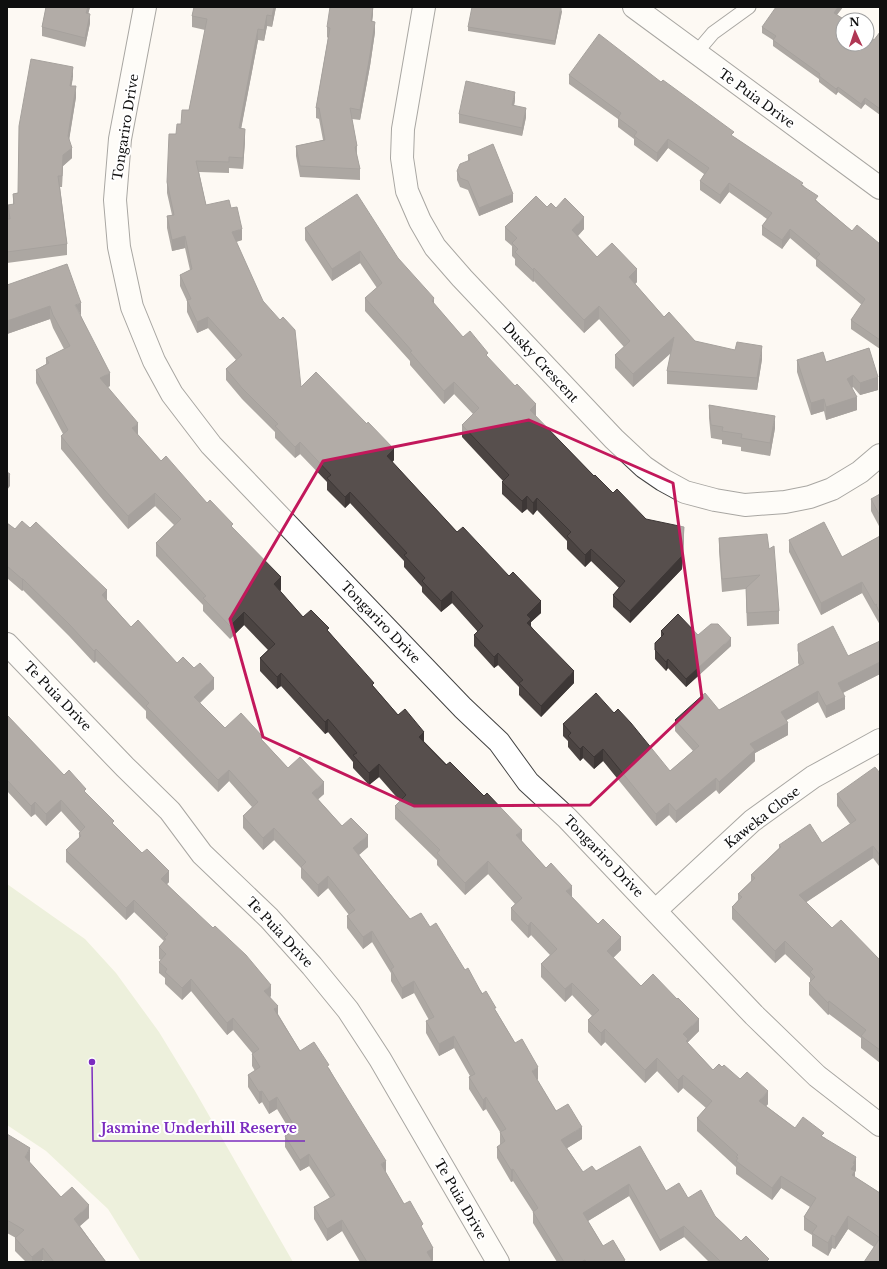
<svg xmlns="http://www.w3.org/2000/svg" width="887" height="1269" viewBox="0 0 887 1269" font-family="'Libre Baskerville',serif">
	<style>
		.park { fill: #dae5c0 }
		.lines { fill: none; stroke-linecap: round; stroke-linejoin: round }
		.service-casing { stroke: #424242; stroke-width: 15 }
		.minor-casing { stroke: #424242; stroke-width: 24 }
		.service { stroke: #fff; stroke-width: 13 }
		.minor { stroke: #fff; stroke-width: 22 }
		.wall { fill: #4b4442 }
		.shaded-wall { fill: #3d3736 }
		.building { fill: #574f4d; stroke: #3d3736 }
		.marked { fill: none; stroke: #c2185b; stroke-width: 3; stroke-linejoin: round }
		.labels { text-anchor: middle; stroke-width: 4; stroke-linejoin: round; paint-order: stroke }
		.street-label { font-size: 13px; fill: #0f0f0f; stroke: #fff }
		.leader { fill: none; stroke: #7b2cbf; stroke-width: 1.5 }
		.callout-dot { fill: #7b2cbf; stroke: #fff; stroke-width: 1.5 }
		.callout-label { font-size: 14px; text-anchor: middle; font-weight: bold; fill: #7b2cbf; stroke: #fff; stroke-width: 4; stroke-linejoin: round; paint-order: stroke }
	</style>
	<rect width="100%" height="100%" fill="#fdf9f3"/>
	<!-- park -->
	<polygon class="park" points="7,884 85,939 116,973 159,1032 195,1091 293,1262 141,1262 108,1209 46,1151 7,1125"/>
	<g class="lines">
		<defs>
			<polyline id="service" points="696,53 713,33 749,7"/>
			<g id="minor">
				<polyline points="145,7 120,139 115,200 119,247 132,307 154,361 172,394 211,445 463,708 499,742 528,782 567,818 754,1015 817,1076 880,1125"/>
				<polyline points="424,7 403,129 402,158 407,191 420,221 435,247 462,278 614,439 644,467 663,480 685,492 715,500 745,505 785,502 810,497 832,489 860,472 880,455"/>
				<polyline points="634,7 880,188"/>
				<polyline points="7,644 125,767 170,811 202,854 269,918 312,966 348,1010 380,1059 498,1262"/>
				<polyline points="656,910 752,821 813,777 880,740"/>
			</g>
		</defs>
		<!-- service casing -->
		<use href="#service" class="service-casing"/>
		<!-- minor casing -->
		<use href="#minor" class="minor-casing"/>
		<!-- service -->
		<use href="#service" class="service"/>
		<!-- minor -->
		<use href="#minor" class="minor"/>
	</g>
	<!-- wall -->
	<g class="wall">
		<polygon points="46,7 90,7 88,14 90,23 85,47 42,36 42,27"/>
		<polygon points="194,7 276,7 272,27 267,26 264,41 258,40 241,128 245,140 243,169 229,168 229,173 199,172 206,205 231,208 242,240 236,242 301,387 394,460 392,462 457,532 541,613 531,622 531,626 574,683 541,717 519,695 519,687 498,665 494,668 474,646 474,635 478,632 452,603 441,612 422,592 422,587 404,567 404,561 350,503 345,508 327,490 327,482 300,454 295,458 275,438 275,432 242,399 226,380 226,369 236,360 208,328 197,333 187,312 187,301 180,286 180,275 190,270 185,248 172,251 167,228 167,216 172,215 167,193 167,182 176,134 189,110 205,30 192,27 192,16"/>
		<polygon points="373,7 373,14 372,21 375,32 370,66 360,120 352,119 357,146 357,156 360,169 360,180 300,177 296,156 296,146 323,140 319,119 316,118 316,108 328,38 327,37 327,27"/>
		<polygon points="843,7 837,15 874,40 880,32 880,115 865,104 861,109 838,92 836,95 819,82 819,79 773,46 773,40 762,33 762,27"/>
		<polygon points="562,11 555,45 468,31 468,27"/>
		<polygon points="569,75 734,137 803,185 818,202 852,231 880,244 880,349 851,329 851,320 862,305 816,266 816,260 790,238 782,249 762,235 762,226 767,219 729,192 720,204 700,190 700,181 704,174 668,148 657,162 634,145 634,139 618,127 618,119 569,84"/>
		<polygon points="73,77 71,86 76,97 69,139 72,158 63,166 62,187 60,187 67,244 67,255 7,263 7,219 8,219 8,205 13,205 13,194 18,193"/>
		<polygon points="515,100 514,106 526,117 522,136 459,123 459,114"/>
		<polygon points="468,155 513,202 479,216 468,190 460,187 457,180 457,171 468,161"/>
		<polygon points="547,207 556,208 584,229 578,236 597,257 637,282 635,284 664,317 695,341 762,359 757,390 667,384 667,371 671,353 633,387 615,368 615,355 624,347 599,319 584,333 534,281 533,282 515,265 515,259 512,256 512,246 505,240 505,227"/>
		<polygon points="305,228 398,258 434,304 463,337 488,358 536,417 594,476 613,493 646,519 684,540 682,569 630,623 613,607 613,595 619,588 591,561 585,567 567,549 567,541 537,510 533,515 527,509 522,513 502,494 502,482 503,481 462,437 462,425 473,414 454,394 444,404 410,365 410,361 365,311 365,298 377,288 360,263 332,281 305,240"/>
		<polygon points="7,285 81,316 110,386 108,387 138,435 161,461 207,503 233,528 281,590 280,591 303,617 329,632 374,687 398,715 522,841 572,897 621,950 613,958 641,986 699,1031 688,1042 688,1043 713,1070 722,1067 768,1104 766,1106 795,1128 824,1137 856,1170 855,1172 855,1177 880,1193 880,1262 874,1247 848,1229 835,1249 832,1248 828,1256 812,1246 812,1235 804,1230 804,1217 810,1207 781,1188 772,1200 736,1174 736,1167 697,1131 697,1118 706,1108 683,1088 678,1093 657,1071 645,1083 605,1042 601,1046 588,1032 588,1020 592,1016 572,995 565,1002 541,977 541,964 550,955 531,935 528,938 511,920 511,908 515,904 488,874 465,895 437,865 437,860 395,819 395,806 400,801 379,777 369,785 353,768 353,762 328,732 325,734 281,686 277,689 260,671 260,658 268,650 244,625 230,639 203,611 203,605 156,556 156,543 174,525 155,506 128,529 103,500 61,449 61,436 63,434 36,383 36,370 46,364 46,358 64,349 53,328 50,319 7,334"/>
		<polygon points="869,348 878,390 860,395 853,387 852,388 857,410 826,420 824,411 811,415 797,372 797,360 826,362"/>
		<polygon points="709,405 775,428 770,456 741,451 741,447 722,444 722,440 711,438 709,418"/>
		<polygon points="880,494 880,528 871,511 871,499"/>
		<polygon points="7,523 15,529 107,600 131,627 177,663 214,689 200,703 225,728 263,741 288,768 324,794 318,799 342,826 368,847 359,855 410,919 430,927 465,970 496,1011 515,1043 538,1079 537,1080 556,1111 582,1139 567,1148 583,1172 596,1171 666,1191 688,1198 715,1216 741,1241 769,1262 709,1262 684,1237 660,1251 629,1196 588,1221 603,1246 625,1262 557,1262 533,1223 533,1212 513,1181 511,1182 497,1158 497,1147 500,1145 500,1132 486,1109 483,1111 469,1089 469,1077 470,1076 454,1048 439,1056 426,1033 426,1021 429,1020 414,993 402,999 391,981 391,973 372,942 363,949 347,928 347,916 349,915 328,888 318,897 301,878 301,868 274,840 263,850 243,828 243,816 252,807 229,781 218,792 146,718 146,711 96,661 94,663 69,636 23,590 22,591 7,578"/>
		<polygon points="880,536 880,625 862,593 821,615 789,552 789,540 842,557"/>
		<polygon points="719,538 769,549 779,611 779,624 747,626 746,601 746,589 722,592 719,551"/>
		<polygon points="661,631 698,635 731,646 686,687 668,668 666,671 655,659 655,643 661,637"/>
		<polygon points="880,641 880,674 843,693 845,709 826,718 818,702 787,720 788,735 755,753 755,761 719,794 716,790 676,823 669,815 656,826 603,761 594,769 583,758 580,761 568,747 568,741 563,736 563,724 670,771 693,751 675,731 675,720 719,710 799,665 798,663 798,644 848,656"/>
		<polygon points="7,716 64,775 86,793 114,825 169,882 167,884 271,996 270,997 278,1014 300,1051 329,1068 386,1173 404,1204 423,1230 433,1260 432,1260 433,1262 360,1262 342,1231 327,1241 314,1219 314,1207 330,1198 309,1166 300,1171 285,1147 285,1136 291,1132 277,1109 269,1114 262,1102 259,1104 248,1087 248,1075 255,1071 252,1066 252,1054 253,1054 233,1030 227,1035 191,991 182,1000 165,984 165,978 159,973 159,962 161,960 159,959 159,947 164,941 134,912 126,920 66,862 66,850 79,838 79,833 80,832 61,811 46,826 35,814 31,817 7,791"/>
		<polygon points="880,773 880,866 879,866 873,858 806,902 832,928 880,960 880,1063 861,1048 861,1038 829,1014 828,1015 809,995 809,983 810,982 810,978 785,954 775,963 732,919 732,907 738,900 738,894 751,881 751,875 779,848 779,845 822,843 850,824 837,806 837,794"/>
		<polygon points="7,1134 30,1161 29,1162 61,1197 89,1218 80,1226 106,1262 44,1262 43,1260 40,1262 26,1262 15,1251 15,1238 16,1238 7,1233"/>
	</g>
	<!-- shaded-wall -->
	<g class="shaded-wall">
		<polygon points="88,7 90,7 86,22 86,13"/>
		<polygon points="274,7 276,7 272,27 272,16"/>
		<polygon points="373,7 373,14 371,32 371,21"/>
		<polygon points="562,7 562,11 555,45 555,41"/>
		<polygon points="838,7 843,7 834,18 834,13"/>
		<polygon points="90,14 90,23 85,47 85,38"/>
		<polygon points="267,15 267,26 264,41 264,30"/>
		<polygon points="375,22 375,32 370,66 360,120 360,110"/>
		<polygon points="258,29 258,40 239,140 239,128"/>
		<polygon points="73,67 73,77 70,96 70,86"/>
		<polygon points="76,86 76,97 68,147 68,136"/>
		<polygon points="838,87 838,92 836,95 836,89"/>
		<polygon points="515,92 515,100 512,114 512,105"/>
		<polygon points="865,98 865,104 861,109 861,104"/>
		<polygon points="526,108 526,117 522,136 522,128"/>
		<polygon points="245,129 245,140 243,169 243,158"/>
		<polygon points="668,139 668,148 657,162 657,153"/>
		<polygon points="72,148 72,158 63,166 62,187 63,155"/>
		<polygon points="729,183 729,192 720,204 720,195"/>
		<polygon points="513,194 513,202 479,216 479,208"/>
		<polygon points="584,217 584,229 572,242 572,230"/>
		<polygon points="242,229 242,240 232,243 232,232"/>
		<polygon points="790,229 790,238 782,249 782,240"/>
		<polygon points="185,236 185,248 172,251 172,240"/>
		<polygon points="360,251 360,263 332,281 332,269"/>
		<polygon points="534,268 534,281 533,282 533,270"/>
		<polygon points="637,269 637,282 629,290 629,277"/>
		<polygon points="434,298 434,311 432,301"/>
		<polygon points="81,303 81,316 75,305"/>
		<polygon points="50,306 50,319 7,334 7,321"/>
		<polygon points="599,306 599,319 584,333 584,320"/>
		<polygon points="208,317 208,328 197,333 197,322"/>
		<polygon points="674,337 674,350 633,387 633,374"/>
		<polygon points="762,346 762,359 757,390 757,378"/>
		<polygon points="110,373 110,386 100,391 100,378"/>
		<polygon points="853,375 853,387 847,391 847,379"/>
		<polygon points="878,377 878,390 860,395 860,383"/>
		<polygon points="454,382 454,394 444,404 444,391"/>
		<polygon points="857,397 857,410 826,420 826,407"/>
		<polygon points="824,399 824,411 811,415 811,403"/>
		<polygon points="536,404 536,417 530,410"/>
		<polygon points="775,416 775,428 770,456 770,443"/>
		<polygon points="138,423 138,436 132,428"/>
		<polygon points="300,442 300,454 295,458 295,447"/>
		<polygon points="394,449 394,460 387,468 387,456"/>
		<polygon points="10,474 10,486 7,490 7,478"/>
		<polygon points="350,492 350,503 345,508 345,497"/>
		<polygon points="155,493 155,506 128,529 128,516"/>
		<polygon points="527,496 527,509 522,513 522,501"/>
		<polygon points="537,498 537,510 533,515 533,503"/>
		<polygon points="684,527 684,540 682,569 630,623 630,611"/>
		<polygon points="591,549 591,561 585,567 585,555"/>
		<polygon points="281,577 281,590 274,597 274,584"/>
		<polygon points="22,579 23,579 23,590 22,591"/>
		<polygon points="862,582 862,593 821,615 821,603"/>
		<polygon points="107,590 107,602 102,595"/>
		<polygon points="452,591 452,603 441,612 441,601"/>
		<polygon points="541,601 541,613 531,622 531,631 527,634 527,615"/>
		<polygon points="244,612 244,625 230,639 230,626"/>
		<polygon points="731,638 731,646 686,687 686,679"/>
		<polygon points="96,649 96,661 94,663 94,651"/>
		<polygon points="498,653 498,665 494,668 494,657"/>
		<polygon points="668,659 668,668 666,671 666,662"/>
		<polygon points="880,662 880,674 838,695 838,683"/>
		<polygon points="574,671 574,683 541,717 541,706"/>
		<polygon points="281,673 281,686 277,689 277,677"/>
		<polygon points="214,678 214,689 194,708 194,697"/>
		<polygon points="818,691 818,702 781,723 781,712"/>
		<polygon points="845,697 845,709 826,718 826,706"/>
		<polygon points="328,719 328,732 325,734 325,722"/>
		<polygon points="788,723 788,735 755,753 755,761 719,794 719,782 750,744"/>
		<polygon points="424,732 424,745 419,737"/>
		<polygon points="583,746 583,758 580,761 580,749"/>
		<polygon points="603,749 603,761 594,769 594,757"/>
		<polygon points="379,764 379,777 369,785 369,773"/>
		<polygon points="229,770 229,781 218,792 218,780"/>
		<polygon points="716,778 716,790 676,823 676,811"/>
		<polygon points="324,782 324,794 312,805 312,793"/>
		<polygon points="61,800 61,811 46,826 46,814"/>
		<polygon points="35,802 35,814 31,817 31,806"/>
		<polygon points="669,803 669,815 656,826 656,814"/>
		<polygon points="274,828 274,840 263,850 263,838"/>
		<polygon points="522,830 522,843 516,835"/>
		<polygon points="368,835 368,847 353,860 353,848"/>
		<polygon points="873,846 873,858 799,907 799,895"/>
		<rect x="879" y="854" width="1" height="12"/>
		<polygon points="488,861 488,874 465,895 465,883"/>
		<polygon points="169,871 169,882 161,890 161,879"/>
		<polygon points="328,876 328,888 318,897 318,885"/>
		<polygon points="572,886 572,898 566,891"/>
		<polygon points="134,900 134,912 126,920 126,908"/>
		<polygon points="531,922 531,935 528,938 528,926"/>
		<polygon points="372,931 372,942 363,949 363,937"/>
		<polygon points="621,937 621,950 607,964 607,951"/>
		<polygon points="785,941 785,954 775,963 775,951"/>
		<polygon points="191,979 191,991 182,1000 182,988"/>
		<polygon points="414,981 414,993 402,999 402,988"/>
		<polygon points="572,983 572,995 565,1002 565,989"/>
		<polygon points="271,985 271,996 264,1002 264,991"/>
		<polygon points="829,1001 829,1014 828,1015 828,1003"/>
		<polygon points="278,1006 278,1018 274,1009"/>
		<polygon points="233,1018 233,1030 227,1035 227,1023"/>
		<polygon points="699,1019 699,1031 688,1042 688,1052 683,1034"/>
		<polygon points="605,1029 605,1042 601,1046 601,1033"/>
		<polygon points="454,1036 454,1048 439,1056 439,1044"/>
		<polygon points="657,1058 657,1071 645,1083 645,1070"/>
		<polygon points="538,1067 538,1079 532,1083 532,1071"/>
		<polygon points="683,1075 683,1088 678,1093 678,1080"/>
		<polygon points="262,1091 262,1102 259,1104 259,1092"/>
		<polygon points="768,1091 768,1104 759,1114 759,1101"/>
		<polygon points="277,1097 277,1109 269,1114 269,1102"/>
		<polygon points="486,1097 486,1109 483,1111 483,1100"/>
		<polygon points="582,1127 582,1139 561,1152 561,1140"/>
		<polygon points="30,1148 30,1161 25,1169 25,1157"/>
		<polygon points="309,1154 309,1166 300,1171 300,1160"/>
		<polygon points="856,1157 856,1170 855,1172 855,1184 852,1188 851,1169 853,1163"/>
		<polygon points="386,1161 386,1173 381,1164"/>
		<polygon points="513,1169 513,1181 511,1182 511,1170"/>
		<polygon points="781,1176 781,1188 772,1200 772,1188"/>
		<polygon points="629,1184 629,1196 583,1224 583,1213"/>
		<polygon points="89,1205 89,1218 74,1231 74,1219"/>
		<polygon points="848,1216 848,1229 835,1249 835,1237"/>
		<polygon points="342,1220 342,1231 327,1241 327,1229"/>
		<polygon points="684,1226 684,1237 660,1251 660,1240"/>
		<polygon points="832,1235 832,1248 828,1256 828,1243"/>
		<polygon points="43,1248 43,1260 40,1262 32,1262 32,1257"/>
		<polygon points="433,1248 433,1260 429,1262 427,1252"/>
	</g>
	<!-- building -->
	<g class="building">
		<polygon points="46,7 88,7 86,13 90,14 85,38 42,27"/>
		<polygon points="194,7 274,7 272,16 267,15 264,30 258,29 239,128 245,129 243,158 229,157 229,162 196,161 206,205 229,200 231,208 237,207 242,229 232,232 263,301 280,320 283,317 295,330 301,387 316,372 367,424 368,422 394,449 387,456 457,532 463,527 509,576 513,572 541,601 527,615 531,619 527,623 574,671 541,706 519,683 523,680 498,653 494,657 474,635 483,626 452,591 441,601 422,581 425,578 404,555 407,553 350,492 345,497 327,478 331,475 300,442 295,447 275,426 278,424 242,388 226,369 242,355 208,317 197,322 187,300 191,299 180,275 192,269 185,236 172,240 167,216 174,215 167,182 169,134 176,134 177,124 181,124 182,110 189,110 207,19 192,16"/>
		<polygon points="330,7 373,7 371,21 375,22 370,55 360,110 350,108 357,146 355,147 360,169 300,166 296,146 325,140 319,108 316,108 330,28 327,27"/>
		<polygon points="472,7 561,7 555,41 468,27"/>
		<polygon points="776,7 838,7 834,13 845,20 843,20 843,44 867,44 867,36 874,40 880,32 880,109 865,98 861,104 838,87 836,89 819,76 820,74 773,40 776,36 762,27"/>
		<polygon points="599,34 661,82 663,80 734,132 731,135 803,183 801,185 818,196 815,200 852,231 857,225 880,244 880,340 851,320 865,299 816,258 820,254 790,229 782,240 762,226 772,213 729,183 720,195 700,181 709,168 668,139 657,153 634,136 637,132 618,118 621,113 569,75"/>
		<polygon points="31,59 73,67 70,86 76,86 68,136 72,148 63,155 62,176 58,176 67,244 7,252 7,219 10,219 8,205 14,204 13,194 18,193 19,126"/>
		<polygon points="466,81 515,92 512,105 526,108 522,128 459,114"/>
		<polygon points="493,144 513,194 479,208 468,181 460,178 457,171 460,164 470,160 468,155"/>
		<polygon points="357,194 398,258 434,298 432,301 463,337 470,331 488,353 486,355 515,386 517,384 536,404 530,410 594,476 595,475 613,493 617,489 646,519 684,527 682,556 630,611 613,595 625,581 591,549 585,555 567,536 571,532 537,498 533,503 527,496 522,501 502,482 509,475 462,425 479,408 454,382 444,391 410,352 412,351 365,298 382,283 360,251 332,269 305,228"/>
		<polygon points="536,196 547,207 551,203 556,208 565,198 584,217 572,230 597,257 612,243 637,269 629,277 664,317 669,312 695,341 735,350 737,342 762,346 757,378 667,371 674,337 633,374 615,355 630,341 599,306 584,320 534,268 533,270 515,252 518,249 512,243 517,238 505,227"/>
		<polygon points="67,264 81,303 75,305 110,373 100,378 138,423 132,428 161,461 166,456 207,503 210,500 233,524 231,526 281,577 274,584 303,617 311,610 329,628 327,630 374,683 372,685 398,715 405,709 424,732 419,737 446,765 450,762 484,796 487,793 522,830 516,835 546,868 551,863 572,886 566,891 598,924 603,919 621,937 607,951 641,986 653,974 677,999 678,998 699,1019 683,1034 688,1039 686,1041 713,1070 719,1064 722,1067 724,1065 740,1079 747,1072 768,1091 759,1101 795,1128 803,1117 824,1133 821,1136 856,1157 853,1163 855,1164 851,1169 855,1171 852,1175 880,1193 880,1262 864,1262 880,1238 848,1216 835,1237 832,1235 828,1243 812,1233 817,1226 804,1217 816,1198 781,1176 772,1188 736,1161 738,1158 736,1157 738,1155 697,1118 712,1101 683,1075 678,1080 657,1058 645,1070 605,1029 601,1033 588,1020 599,1010 572,983 565,989 541,964 557,949 531,922 528,926 511,908 522,898 488,861 465,883 437,853 440,850 395,806 406,795 379,764 369,773 353,755 357,753 328,719 325,722 281,673 277,677 260,658 275,644 244,612 230,626 203,598 206,596 156,543 181,519 155,493 128,516 103,488 61,436 68,430 36,370 49,363 46,358 70,346 53,315 50,306 7,321 7,285"/>
		<polygon points="869,348 878,377 860,383 853,375 847,379 857,397 826,407 824,399 811,403 797,360 823,352 826,362"/>
		<polygon points="709,405 775,416 770,443 741,438 742,434 722,431 723,427 711,425"/>
		<polygon points="7,472 10,474 7,478"/>
		<polygon points="880,494 880,516 871,499"/>
		<polygon points="22,521 30,528 36,522 107,590 102,595 131,627 138,620 177,663 183,657 194,668 200,663 214,678 194,697 225,728 241,713 263,737 261,739 288,768 300,757 324,782 312,793 342,826 351,818 368,835 353,848 410,919 421,913 430,927 436,923 465,970 468,968 482,994 486,991 496,1008 494,1008 515,1043 522,1039 538,1067 532,1071 556,1111 568,1104 582,1127 561,1140 583,1172 592,1166 596,1171 640,1146 666,1191 679,1183 688,1198 701,1190 715,1216 741,1241 746,1236 769,1259 766,1262 721,1262 684,1226 660,1240 629,1184 583,1213 603,1246 613,1240 625,1260 622,1262 586,1262 585,1260 581,1262 564,1262 533,1212 538,1208 513,1169 511,1170 497,1147 505,1141 500,1132 506,1129 486,1097 483,1100 469,1077 475,1074 454,1036 439,1044 426,1021 434,1017 414,981 402,988 391,969 394,967 372,931 363,937 347,916 355,910 328,876 318,885 301,867 306,862 274,828 263,838 243,816 258,802 229,770 218,780 146,706 149,703 96,649 94,651 69,624 23,579 22,579 7,566 7,523 15,529"/>
		<polygon points="824,522 842,557 880,536 880,613 876,605 877,604 875,605 862,582 821,603 789,540"/>
		<polygon points="767,534 769,549 774,546 779,611 747,613 746,588 760,575 722,579 719,538"/>
		<polygon points="678,614 698,635 711,624 718,624 731,638 686,679 668,659 666,662 655,650 655,643 664,634 661,631"/>
		<polygon points="833,626 848,656 880,641 880,662 838,683 845,697 826,706 818,691 781,712 788,723 750,744 755,750 719,782 716,778 676,811 669,803 656,814 603,749 594,757 583,746 580,749 568,736 571,733 563,724 596,693 614,713 618,709 631,723 670,771 699,746 675,720 705,693 719,710 804,663 798,651 798,644"/>
		<polygon points="7,716 8,716 64,775 69,770 86,789 84,791 114,821 112,823 142,853 147,849 169,871 161,879 213,928 215,926 246,955 271,985 264,991 278,1006 274,1009 300,1051 314,1042 329,1065 327,1066 386,1161 381,1164 404,1204 410,1201 423,1224 421,1226 433,1248 427,1252 433,1262 367,1262 342,1220 327,1229 314,1207 335,1195 309,1154 300,1160 285,1136 296,1129 277,1097 269,1102 262,1091 259,1092 248,1075 260,1067 252,1054 259,1049 233,1018 227,1023 191,979 182,988 165,972 167,969 159,962 166,954 159,947 166,939 164,938 168,934 134,900 126,908 66,850 81,836 79,833 85,827 61,800 46,814 35,802 31,806 7,780"/>
		<polygon points="875,767 880,773 880,854 879,854 873,846 799,895 832,928 841,920 880,960 880,1050 861,1036 866,1030 829,1001 828,1003 809,983 815,977 810,972 813,969 785,941 775,951 732,907 742,897 738,894 755,878 751,875 781,847 779,845 810,824 822,843 856,820 837,794"/>
		<polygon points="7,1134 30,1148 25,1157 61,1197 72,1187 89,1205 74,1219 106,1262 54,1262 43,1248 32,1257 15,1238 24,1230 7,1220"/>
	</g>
	<!-- marked area -->
	<path d="M0 0H887V1269H0ZM 529,420 L 673,483 L 702,698 L 590,805 L 414,806 L 263,737 L 230,619 L 323,461 Z" fill="#fdf9f3" fill-opacity=".55" fill-rule="evenodd"/>
	<path class="marked" d="M 529,420 L 673,483 L 702,698 L 590,805 L 414,806 L 263,737 L 230,619 L 323,461 Z"/>
	<g class="labels">
		<!-- street labels -->
		<g class="street-label">
			<text transform="translate(757 98) rotate(36)" y="5">Te Puia Drive</text>
			<text transform="translate(125 127) rotate(-81)" y="5">Tongariro Drive</text>
			<text transform="translate(541 362) rotate(47)" y="5">Dusky Crescent</text>
			<text transform="translate(381 622) rotate(46)" y="5">Tongariro Drive</text>
			<text transform="translate(58 696) rotate(46)" y="5">Te Puia Drive</text>
			<text transform="translate(762 817) rotate(-38)" y="5">Kaweka Close</text>
			<text transform="translate(604 856) rotate(46)" y="5">Tongariro Drive</text>
			<text transform="translate(280 932) rotate(47)" y="5">Te Puia Drive</text>
			<text transform="translate(461 1199) rotate(60)" y="5">Te Puia Drive</text>
		</g>
	</g>
	<!-- callouts -->
	<path class="leader" d="M92 1062L93 1141H305"/>
	<circle class="callout-dot" cx="92" cy="1062" r="4"/>
	<g class="callout-label">
		<text x="199" y="1133">Jasmine Underhill Reserve</text>
	</g>
	<!-- border -->
	<rect width="887" height="1269" fill="none" stroke="#0f0f0f" stroke-width="16"/>
	<!-- north arrow -->
	<g transform="translate(855 32) rotate(357)"><circle r="19" fill="#ffffff" stroke="#9f9f9f"/>
	<path d="M0-3L7 15L0 10L-7 15Z" fill="#b03754"/>
	<text y="-6" font-size="11" font-weight="bold" text-anchor="middle" fill="#0f0f0f">N</text>
	</g>
</svg>
